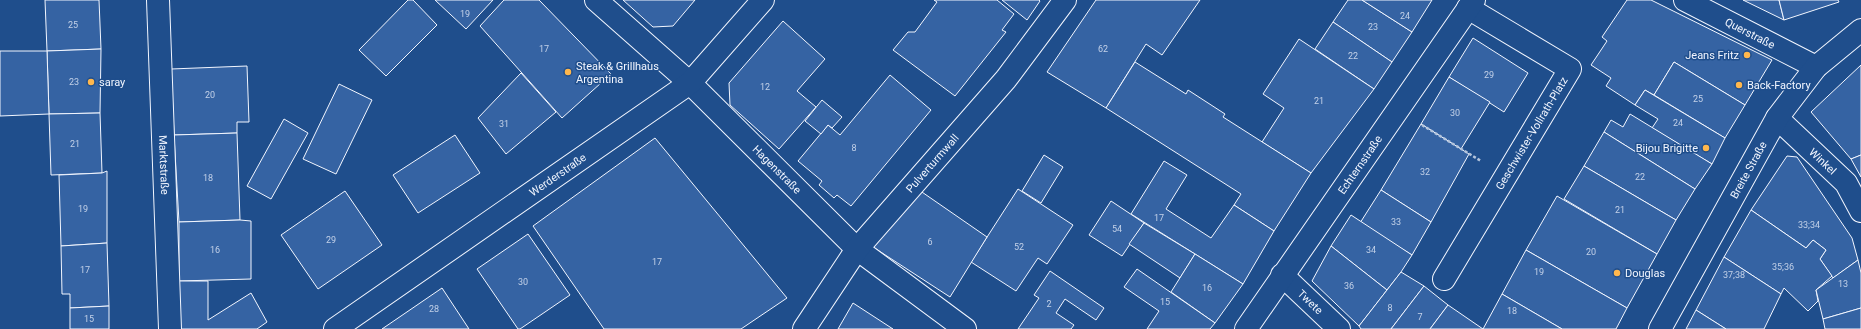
<svg xmlns="http://www.w3.org/2000/svg" width="1861" height="329" viewBox="0 0 1861 329" font-family="Roboto,sans-serif">
	<style>
		.building { fill: #3563a3; stroke: #f2f6ff }
		.lines { fill: none; stroke-linecap: round; stroke-linejoin: round }
		.street-casing { stroke: #f2f6ff; stroke-width: 24 }
		.secondary-casing { stroke: #f2f6ff; stroke-width: 24 }
		.path { stroke: #b3c4dc; stroke-width: 2.5; stroke-dasharray: 3 2; stroke-linecap: butt }
		.street { stroke: #1f4e8c; stroke-width: 22 }
		.secondary { stroke: #1f4e8c; stroke-width: 22 }
		.poi-dot { fill: #ffb74d; stroke: #1f4e8c; stroke-width: 1.5 }
		.labels { text-anchor: middle; stroke-width: 3; stroke-linejoin: round; paint-order: stroke }
		.number-label { font-size: 9px; fill: #c3d1e8 }
		.street-label { font-size: 11px; fill: #f2f6ff; stroke: #1f4e8c }
		.poi-label { font-size: 11px; fill: #f2f6ff; stroke: #1f4e8c; text-anchor: start }
	</style>
	<rect width="100%" height="100%" fill="#1f4e8c"/>
	<!-- building -->
	<g class="building">
		<polygon points="45,0 99,0 101,49 47,51"/>
		<polygon points="408,0 413,0 437,25 386,76 359,50"/>
		<polygon points="435,0 493,0 466,29"/>
		<polygon points="504,0 539,0 611,74 562,118 480,26"/>
		<polygon points="623,0 695,0 673,26 653,27"/>
		<polygon points="934,0 997,0 1014,14 1002,30 1006,32 955,96 893,50 908,32 915,32 937,2"/>
		<polygon points="1002,0 1039,0 1040,1 1027,20"/>
		<polygon points="1096,0 1200,0 1162,55 1146,44 1106,108 1047,72"/>
		<polygon points="1348,0 1362,0 1412,32 1392,62 1333,22"/>
		<polygon points="1362,0 1432,0 1412,32"/>
		<polygon points="1627,0 1651,0 1772,60 1745,105 1674,62 1654,95 1645,90 1635,105 1606,86 1611,78 1591,65 1607,41 1602,37"/>
		<polygon points="1743,0 1779,0 1784,20"/>
		<polygon points="1779,0 1838,0 1839,2 1784,20"/>
		<polygon points="783,21 825,59 797,91 816,107 779,149 730,105 729,83"/>
		<polygon points="1333,22 1392,62 1374,89 1315,49"/>
		<polygon points="1473,38 1528,73 1504,112 1449,77"/>
		<polygon points="1299,39 1374,89 1311,173 1262,142 1284,108 1263,94"/>
		<polygon points="101,49 100,113 49,114 47,51"/>
		<polygon points="0,51 47,51 49,114 0,116"/>
		<polygon points="1135,62 1186,94 1188,90 1225,114 1223,117 1311,173 1274,231 1234,205 1241,194 1106,108"/>
		<polygon points="1674,62 1745,105 1725,138 1654,95"/>
		<polygon points="1861,65 1861,155 1851,159 1811,112"/>
		<polygon points="247,66 249,122 237,122 237,133 174,135 171,69"/>
		<polygon points="521,73 556,112 506,154 478,118"/>
		<polygon points="890,75 931,110 851,206 837,195 834,198 819,185 822,181 798,161 828,125 840,135"/>
		<polygon points="1449,77 1490,102 1461,149 1421,124"/>
		<polygon points="339,84 372,100 336,174 303,159"/>
		<polygon points="1645,90 1725,138 1712,164 1652,128 1658,119 1635,105"/>
		<polygon points="822,100 842,117 832,128 828,125 821,134 805,121"/>
		<polygon points="100,113 102,173 51,175 49,114"/>
		<polygon points="1630,114 1712,164 1695,189 1604,132 1611,120 1623,127"/>
		<polygon points="284,119 308,133 271,199 247,186"/>
		<polygon points="1421,124 1469,154 1431,222 1381,190"/>
		<polygon points="1604,132 1695,189 1676,220 1584,166"/>
		<polygon points="237,133 240,220 179,222 174,135"/>
		<polygon points="455,135 480,173 418,213 393,175"/>
		<polygon points="655,138 787,298 741,329 604,329 533,226"/>
		<polygon points="1044,155 1063,167 1041,203 1022,191"/>
		<polygon points="1861,155 1861,177 1851,159"/>
		<polygon points="1787,156 1797,157 1852,238 1858,260 1833,278 1820,259 1826,250 1813,240 1806,248 1751,210"/>
		<polygon points="1164,161 1187,175 1166,209 1211,238 1234,205 1274,231 1243,284 1131,214"/>
		<polygon points="1584,166 1676,220 1657,254 1564,199"/>
		<polygon points="107,171 107,243 61,246 59,175 102,173"/>
		<polygon points="1018,189 1073,225 1047,264 1038,258 1016,291 971,262"/>
		<polygon points="919,190 987,237 950,297 873,247 890,221"/>
		<polygon points="1381,190 1431,222 1412,255 1360,223"/>
		<polygon points="345,191 382,245 318,289 281,235"/>
		<polygon points="1557,196 1657,254 1627,308 1526,250"/>
		<polygon points="1111,201 1144,223 1122,256 1089,235"/>
		<polygon points="1751,210 1806,248 1813,240 1826,250 1820,259 1832,276 1816,290 1818,301 1808,311 1784,288 1781,294 1724,257"/>
		<polygon points="1351,215 1412,255 1401,272 1387,290 1331,246"/>
		<polygon points="240,220 251,221 251,279 179,281 179,222"/>
		<polygon points="1144,223 1195,254 1180,278 1129,244"/>
		<polygon points="528,234 570,295 520,329 518,329 477,269"/>
		<polygon points="107,243 109,306 70,308 70,294 62,294 61,246"/>
		<polygon points="1331,246 1387,290 1359,326 1312,281"/>
		<polygon points="1526,250 1627,308 1616,329 1562,329 1502,294"/>
		<polygon points="1195,254 1243,284 1215,323 1171,292"/>
		<polygon points="1724,257 1781,294 1764,329 1726,329 1696,310"/>
		<polygon points="1858,260 1861,273 1861,308 1823,319 1816,290"/>
		<polygon points="1137,269 1215,323 1210,329 1147,329 1159,311 1124,287"/>
		<polygon points="1050,271 1104,308 1096,320 1065,299 1056,313 1074,325 1071,329 1018,329 1039,298 1034,295"/>
		<polygon points="1401,272 1424,286 1391,329 1361,329 1359,326"/>
		<polygon points="179,281 208,281 208,320 251,293 267,322 257,329 180,329"/>
		<polygon points="1424,286 1448,305 1430,329 1391,329"/>
		<polygon points="442,288 469,329 382,329"/>
		<polygon points="1502,294 1562,329 1483,329"/>
		<polygon points="853,303 893,329 838,329"/>
		<polygon points="1448,305 1483,329 1430,329"/>
		<polygon points="109,306 109,329 70,329 70,308"/>
		<polygon points="1861,308 1861,329 1825,329 1823,319"/>
		<polygon points="1696,310 1726,329 1686,329"/>
	</g>
	<g class="lines">
		<defs>
			<g id="street">
				<path id="s1" d="M 158,0 L 170,329"/>
				<path id="s2" d="M 596,0 L 690,83 L 857,249 L 965,329"/>
				<path id="s3" d="M 1685,0 L 1816,67"/>
				<path id="s4" d="M 1777,118 L 1846,183 L 1861,211"/>
				<path id="s5" d="M 1282,275 L 1339,329"/>
				<path id="s6" d="M 1444,279 L 1570,69 L 1468,8"/>
				<path id="s7" d="M 804,329 L 857,249 L 1006,79 L 1065,0"/>
				<path id="s8" d="M 1246,329 L 1474,0"/>
				<path id="s9" d="M 1660,329 L 1777,118 L 1816,67 L 1861,30"/>
			</g>
			<g id="secondary">
				<path id="s10" d="M 335,329 L 690,83 L 763,0"/>
			</g>
		</defs>
		<!-- street casing -->
		<use href="#street" class="street-casing"/>
		<!-- secondary casing -->
		<use href="#secondary" class="secondary-casing"/>
		<!-- path -->
		<polyline class="path" points="1422,125 1481,161"/>
		<!-- street -->
		<use href="#street" class="street"/>
		<!-- secondary -->
		<use href="#secondary" class="secondary"/>
	</g>
	<!-- markers -->
	<g class="poi-dot">
		<circle cx="1747" cy="55" r="4"/>
		<circle cx="568" cy="72" r="4"/>
		<circle cx="91" cy="82" r="4"/>
		<circle cx="1739" cy="85" r="4"/>
		<circle cx="1706" cy="148" r="4"/>
		<circle cx="1617" cy="273" r="4"/>
	</g>
	<g class="labels">
		<!-- number labels -->
		<g class="number-label">
			<text x="465" y="17">19</text>
			<text x="1405" y="19">24</text>
			<text x="73" y="28">25</text>
			<text x="1373" y="30">23</text>
			<text x="544" y="52">17</text>
			<text x="1103" y="52">62</text>
			<text x="1353" y="59">22</text>
			<text x="1489" y="78">29</text>
			<text x="74" y="85">23</text>
			<text x="765" y="90">12</text>
			<text x="210" y="98">20</text>
			<text x="1698" y="102">25</text>
			<text x="1319" y="104">21</text>
			<text x="1455" y="116">30</text>
			<text x="1678" y="126">24</text>
			<text x="504" y="127">31</text>
			<text x="75" y="147">21</text>
			<text x="854" y="151">8</text>
			<text x="1425" y="175">32</text>
			<text x="1640" y="180">22</text>
			<text x="208" y="181">18</text>
			<text x="83" y="212">19</text>
			<text x="1620" y="213">21</text>
			<text x="1159" y="221">17</text>
			<text x="1396" y="225">33</text>
			<text x="1809" y="228">33;34</text>
			<text x="1117" y="232">54</text>
			<text x="331" y="243">29</text>
			<text x="930" y="245">6</text>
			<text x="1019" y="250">52</text>
			<text x="215" y="253">16</text>
			<text x="1371" y="253">34</text>
			<text x="1591" y="255">20</text>
			<text x="657" y="265">17</text>
			<text x="1783" y="270">35;36</text>
			<text x="85" y="273">17</text>
			<text x="1539" y="275">19</text>
			<text x="1734" y="278">37;38</text>
			<text x="523" y="285">30</text>
			<text x="1843" y="287">13</text>
			<text x="1349" y="289">36</text>
			<text x="1207" y="291">16</text>
			<text x="1165" y="305">15</text>
			<text x="1049" y="307">2</text>
			<text x="1390" y="311">8</text>
			<text x="434" y="312">28</text>
			<text x="1512" y="314">18</text>
			<text x="1420" y="320">7</text>
			<text x="89" y="322">15</text>
		</g>
		<!-- street labels -->
		<g class="street-label">
			<text dy="4" stroke="none"><textPath href="#s3" startOffset="73">Querstraße</textPath></text>
			<text dy="4" stroke="none"><textPath href="#s6" startOffset="170">Geschwister-Vollrath-Platz</textPath></text>
			<text dy="4" stroke="none"><textPath href="#s4" startOffset="63">Winkel</textPath></text>
			<text dy="4" stroke="none"><textPath href="#s7" startOffset="210">Pulverturmwall</textPath></text>
			<text dy="4" stroke="none"><textPath href="#s1" startOffset="165">Marktstraße</textPath></text>
			<text dy="4" stroke="none"><textPath href="#s8" startOffset="200">Echternstraße</textPath></text>
			<text dy="4" stroke="none"><textPath href="#s2" startOffset="248">Hagenstraße</textPath></text>
			<text dy="4" stroke="none"><textPath href="#s9" startOffset="182">Breite Straße</textPath></text>
			<text dy="4" stroke="none"><textPath href="#s10" startOffset="271">Werderstraße</textPath></text>
			<text dy="4" stroke="none"><textPath href="#s5" startOffset="39">Twete</textPath></text>
		</g>
		<!-- poi labels -->
		<g class="poi-label">
			<text x="1739" y="59" text-anchor="end">Jeans Fritz</text>
			<text x="576" y="70">Steak &amp; Grillhaus<tspan x="576" dy="13">Argentina</tspan></text>
			<text x="99" y="86">saray</text>
			<text x="1747" y="89">Back-Factory</text>
			<text x="1698" y="152" text-anchor="end">Bijou Brigitte</text>
			<text x="1625" y="277">Douglas</text>
		</g>
	</g>
</svg>
